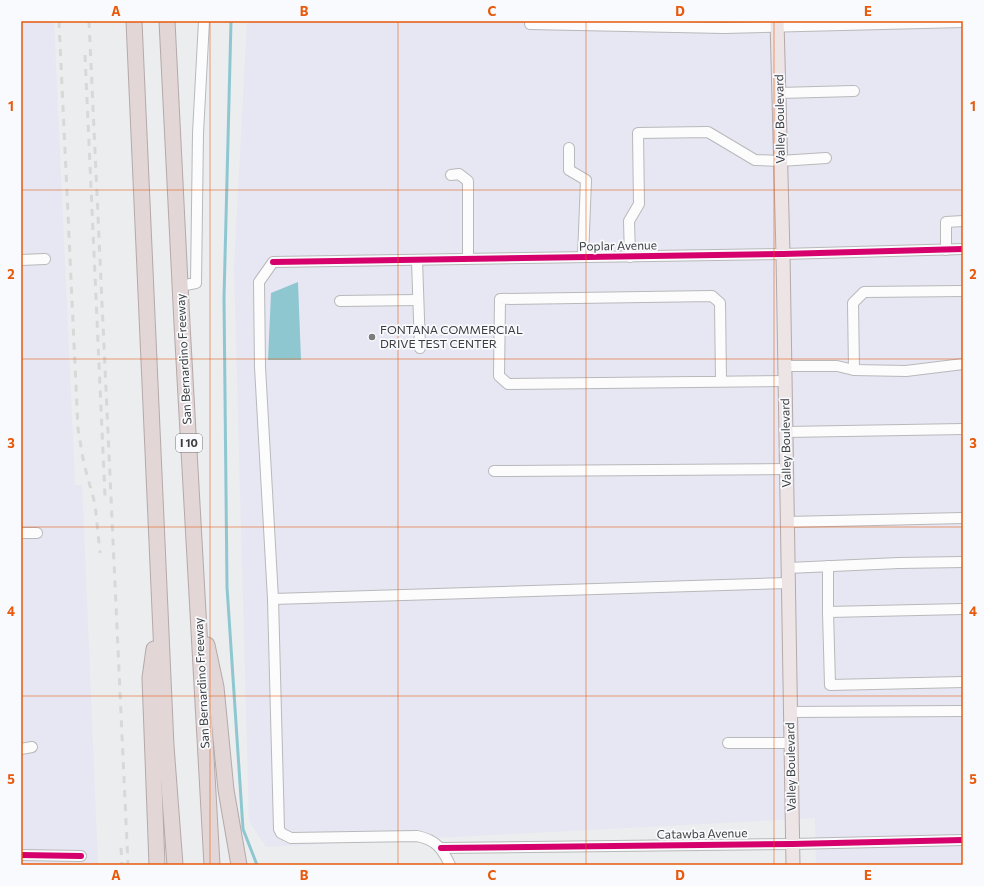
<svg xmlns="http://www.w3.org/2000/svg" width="984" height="886" viewBox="0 0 984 886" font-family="Commissioner,sans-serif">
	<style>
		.industrial { fill: #e7e6f3 }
		.water { fill: #8fc7d1 }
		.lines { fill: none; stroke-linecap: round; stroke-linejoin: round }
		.stream { stroke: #8fc7d1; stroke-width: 3 }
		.minor-casing { stroke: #b8b9ba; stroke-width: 12 }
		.major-casing { stroke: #b5a9aa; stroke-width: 15 }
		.highway-casing { stroke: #b5a9aa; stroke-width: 17 }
		.minor { stroke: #fcfcfd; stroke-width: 10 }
		.major { stroke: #ede4e5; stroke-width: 13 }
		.highway { stroke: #e2d6d6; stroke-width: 15 }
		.rail { stroke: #d7d9d9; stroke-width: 3; stroke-dasharray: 7 7; stroke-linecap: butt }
		.cycleway-casing { stroke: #f8fafd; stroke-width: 8 }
		.cycleway { stroke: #d6006c; stroke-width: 6 }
		.grid { fill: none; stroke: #e8590c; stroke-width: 1; stroke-opacity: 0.55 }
		.poi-dot { fill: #797b7c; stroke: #f8fafd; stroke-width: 1.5 }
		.labels { text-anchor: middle; stroke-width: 3.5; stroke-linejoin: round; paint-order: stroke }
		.shield { fill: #f8fafd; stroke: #747677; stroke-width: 1 }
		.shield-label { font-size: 11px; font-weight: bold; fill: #3c3d3e }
		.street-label { font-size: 12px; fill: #3c3d3e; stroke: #f8fafd }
		.poi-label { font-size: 12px; fill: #3c3d3e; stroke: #f8fafd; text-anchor: start }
		.neatline { fill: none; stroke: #e8590c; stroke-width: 1.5 }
		.grid-label { font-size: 13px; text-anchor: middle; font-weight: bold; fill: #e8590c }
	</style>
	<rect width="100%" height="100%" fill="#ebedef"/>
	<!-- industrial -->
	<g class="industrial">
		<polygon points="21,21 54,21 75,485 82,485 98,865 21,865"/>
		<polygon points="247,21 963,21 963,865 816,865 815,818 266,847 249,821 234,268"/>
	</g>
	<!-- water -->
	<polygon class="water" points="298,282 301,360 268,360 271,293"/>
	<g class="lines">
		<!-- stream -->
		<polyline class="stream" points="231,21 224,298 227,587 243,829 257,865"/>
		<defs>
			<g id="minor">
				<polyline points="530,24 724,28 963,22"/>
				<polyline points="779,93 854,91"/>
				<polyline points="569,148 569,170 586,180 583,257"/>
				<polyline points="451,175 459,174 468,181 468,259"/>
				<polyline points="946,250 946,222 963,221"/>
				<polyline points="630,257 629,221 639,204 638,133 708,132 755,160 780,161 826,158"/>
				<polyline points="21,260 45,259"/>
				<polyline points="417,260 420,348"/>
				<polyline points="180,286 196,283 198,133 204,21"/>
				<polyline points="340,301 418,300"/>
				<polyline points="784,366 837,366 854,370 906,371 963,364"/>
				<polyline points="854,370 853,303 864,292 963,291"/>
				<polyline points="721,381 720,303 712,296 500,299 499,376 508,384 785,381"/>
				<polyline points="786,432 963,429"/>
				<polyline points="494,471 786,469"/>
				<polyline points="787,522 963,518"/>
				<polyline points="21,533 37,533"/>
				<polyline points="788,568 899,563 963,562"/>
				<polyline points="273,599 788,583"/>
				<polyline points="963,609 828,612 830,685 963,682"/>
				<polyline points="828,612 828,566"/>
				<polyline points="790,712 963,711"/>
				<polyline points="728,743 790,743"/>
				<polyline points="21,749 32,747"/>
				<polyline points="441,848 792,844 963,840"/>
				<polyline points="21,855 81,856"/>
				<path d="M 450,865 C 442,848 436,840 417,836 L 291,838 L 281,833 L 279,829 L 273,599 L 260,367 L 259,282 L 273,262 L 783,254 L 963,249"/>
			</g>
			<polyline id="major" points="777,21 783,254 793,865"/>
			<g id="highway">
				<polyline points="134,21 166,746 175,865"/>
				<polyline points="167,21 182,324 212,865"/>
				<polyline points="207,645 216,687 226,790 239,865"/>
				<polyline points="154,649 150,678 157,865"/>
			</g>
		</defs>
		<!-- minor casing -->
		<use href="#minor" class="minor-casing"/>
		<!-- major casing -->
		<use href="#major" class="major-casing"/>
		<!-- highway casing -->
		<use href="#highway" class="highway-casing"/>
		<!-- minor -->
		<use href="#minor" class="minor"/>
		<!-- major -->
		<use href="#major" class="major"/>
		<!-- highway -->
		<use href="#highway" class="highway"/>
		<!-- rail -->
		<g class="rail">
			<polyline points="59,21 78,429 84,464 95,504 100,553"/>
			<polyline points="89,21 128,865"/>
			<polyline points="85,55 105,496"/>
			<polyline points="121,848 122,865"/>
		</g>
		<defs>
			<g id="cycleway">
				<polyline points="273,262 783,254 963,249"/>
				<polyline points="441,848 792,844 963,840"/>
				<polyline points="21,855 81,856"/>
			</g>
		</defs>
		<!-- cycleway casing -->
		<use href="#cycleway" class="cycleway-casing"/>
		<!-- cycleway -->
		<use href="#cycleway" class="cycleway"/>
	</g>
	<!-- grid -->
	<path class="grid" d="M 210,21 L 210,865M 398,21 L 398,865M 586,21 L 586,865M 774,21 L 774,865M 21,190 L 963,190M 21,359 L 963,359M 21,527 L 963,527M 21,696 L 963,696"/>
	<!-- markers -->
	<circle class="poi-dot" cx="372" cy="337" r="4"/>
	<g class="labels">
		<!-- shield labels -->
		<rect class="shield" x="176" y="434" width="26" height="18" rx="3"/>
		<g class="shield-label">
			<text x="189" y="447">I 10</text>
		</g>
		<!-- street labels -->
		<g class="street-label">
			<text transform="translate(780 119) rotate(-91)" y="4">Valley Boulevard</text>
			<text transform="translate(618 246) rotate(-1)" y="4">Poplar Avenue</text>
			<text transform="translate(184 359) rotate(-93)" y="4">San Bernardino Freeway</text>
			<text transform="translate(786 443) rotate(-91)" y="4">Valley Boulevard</text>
			<text transform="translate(202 683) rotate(-93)" y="4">San Bernardino Freeway</text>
			<text transform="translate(791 767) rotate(-91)" y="4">Valley Boulevard</text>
			<text transform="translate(702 834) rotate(-1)" y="4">Catawba Avenue</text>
		</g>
		<!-- poi labels -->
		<g class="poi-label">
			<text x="380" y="334">FONTANA COMMERCIAL<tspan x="380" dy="14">DRIVE TEST CENTER</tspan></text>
		</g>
	</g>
	<!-- border -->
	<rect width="984" height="886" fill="none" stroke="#f8fafd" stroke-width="44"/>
	<rect x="22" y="22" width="940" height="842" class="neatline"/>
	<g class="grid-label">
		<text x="116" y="16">A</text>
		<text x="304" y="16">B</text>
		<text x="492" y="16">C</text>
		<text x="680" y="16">D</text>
		<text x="868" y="16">E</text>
		<text x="11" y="111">1</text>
		<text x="973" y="111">1</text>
		<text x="11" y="279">2</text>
		<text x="973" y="279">2</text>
		<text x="11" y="448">3</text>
		<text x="973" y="448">3</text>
		<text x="11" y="616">4</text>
		<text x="973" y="616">4</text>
		<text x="11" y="784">5</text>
		<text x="973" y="784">5</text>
		<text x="116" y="880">A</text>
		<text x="304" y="880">B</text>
		<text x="492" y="880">C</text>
		<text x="680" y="880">D</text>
		<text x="868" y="880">E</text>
	</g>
</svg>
